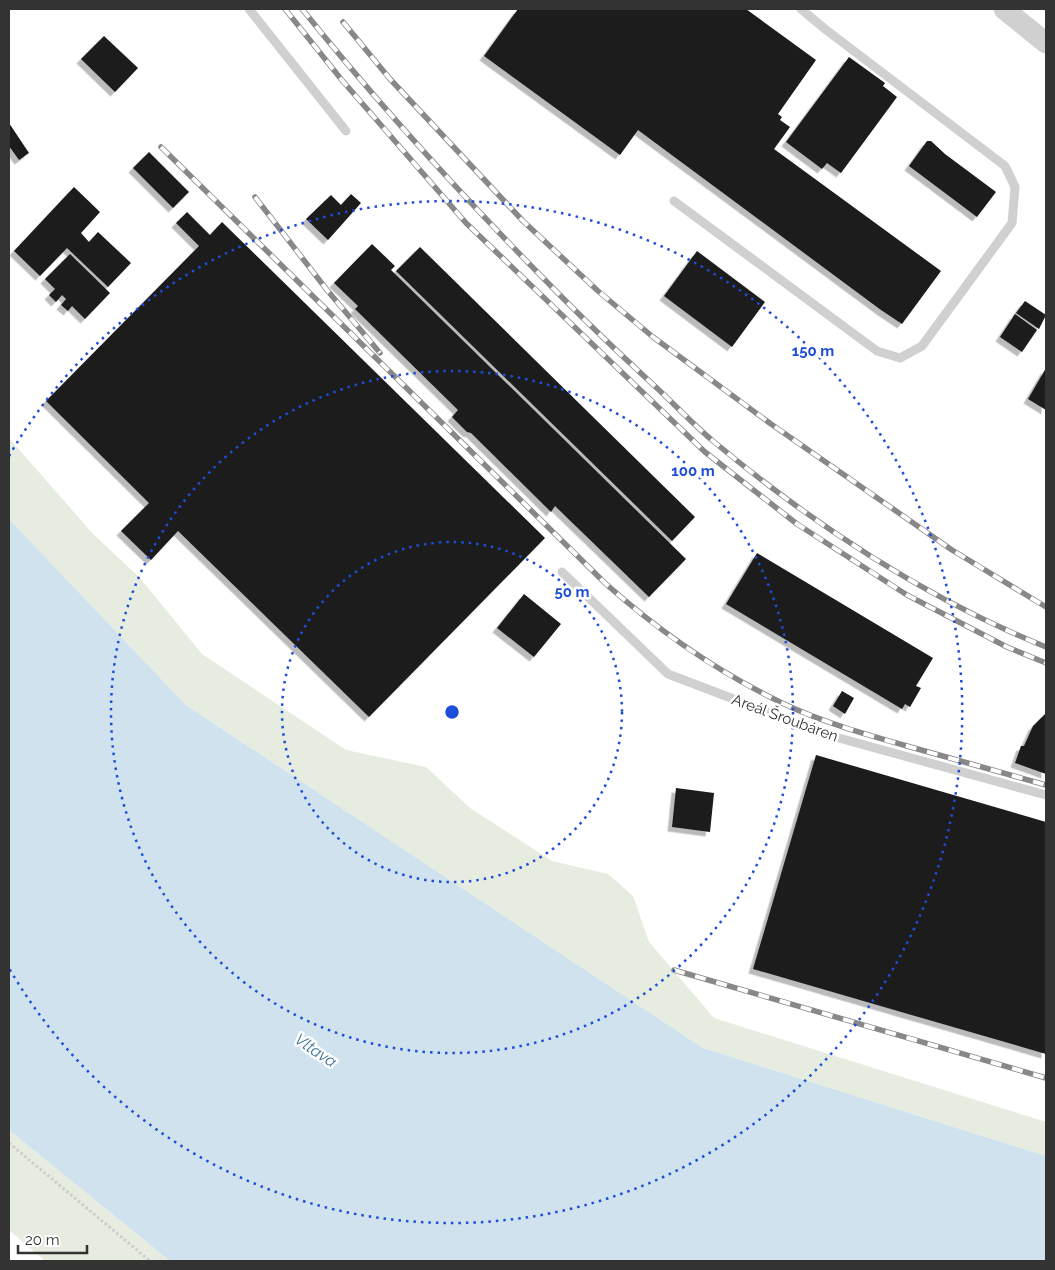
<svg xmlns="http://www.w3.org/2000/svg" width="1055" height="1270" viewBox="0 0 1055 1270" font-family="Raleway,sans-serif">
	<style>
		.green { fill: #e6ecdf }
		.water { fill: #cfe2ee }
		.building { fill: #1a1a1a; filter: url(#shadow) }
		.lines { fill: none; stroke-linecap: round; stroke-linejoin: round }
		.path { stroke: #cdcdcd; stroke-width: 3; stroke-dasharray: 2.5 2.5; stroke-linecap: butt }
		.service { stroke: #d0d0d0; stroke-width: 9 }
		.tertiary { stroke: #d0d0d0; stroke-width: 21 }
		.rail-casing { stroke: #888; stroke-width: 5.5 }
		.rail { stroke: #fff; stroke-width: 4; stroke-dasharray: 11; stroke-linecap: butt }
		.ring { fill: none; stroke: #1d4ed8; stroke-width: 2.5; stroke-dasharray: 2.5 5 }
		.labels { text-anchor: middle; stroke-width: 5; stroke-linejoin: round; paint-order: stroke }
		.street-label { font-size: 15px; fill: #333; stroke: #fff }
		.water-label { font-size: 16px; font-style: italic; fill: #3f7597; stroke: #fff }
		.centre { fill: #1d4ed8; stroke: #fff; stroke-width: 2.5 }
		.ring-label { font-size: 15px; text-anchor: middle; font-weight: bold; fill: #1d4ed8; stroke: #fff; stroke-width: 5; stroke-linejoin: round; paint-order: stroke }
	</style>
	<defs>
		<filter id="shadow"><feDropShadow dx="-4.5" dy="4.5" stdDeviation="0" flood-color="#0004"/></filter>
	</defs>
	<rect width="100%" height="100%" fill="#fff"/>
	<!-- green -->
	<g class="green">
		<polygon points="9,438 94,535 140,578 202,654 346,750 426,767 470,808 552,861 608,874 633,896 649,942 714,1018 1046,1122 1046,1156 703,1048 186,705 9,519"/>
		<polygon points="9,1130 170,1261 45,1261 9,1230"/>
	</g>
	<!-- water -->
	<polygon class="water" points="9,519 186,705 703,1048 1046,1156 1046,1261 170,1261 9,1130"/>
	<!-- building -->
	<g class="building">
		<polygon points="518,9 746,9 816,60 778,114 782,117 780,120 790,127 774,149 941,271 902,324 881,310 638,130 620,155 484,56"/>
		<polygon points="104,36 138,68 115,92 81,59"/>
		<polygon points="849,57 885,83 883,86 897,97 841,173 827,163 822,169 786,142"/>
		<polygon points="9,123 29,153 19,160 9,146"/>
		<polygon points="927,141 931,141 945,154 996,192 977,217 909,166"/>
		<polygon points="149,152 189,192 173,208 133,168"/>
		<polygon points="74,187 100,212 81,233 89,242 98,232 131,263 108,287 67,248 40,276 14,251"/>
		<polygon points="351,194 361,203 328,240 306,219 331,195 341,205"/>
		<polygon points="187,212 210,235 222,222 545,538 369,717 178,531 151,560 121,531 149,503 46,401 199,246 176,223"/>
		<polygon points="372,244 395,266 391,270 686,559 649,597 555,506 551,512 471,433 467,432 452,417 458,410 355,309 358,306 334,283"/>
		<polygon points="420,247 695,517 672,541 396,271"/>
		<polygon points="697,251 765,302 732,347 664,296"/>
		<polygon points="70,254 110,293 85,319 72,306 68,311 61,305 66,299 62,295 56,302 49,295 55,289 45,279"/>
		<polygon points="1025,301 1046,315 1039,329 1016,313"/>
		<polygon points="1015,314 1037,330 1022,352 1000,337"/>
		<polygon points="1046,368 1046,410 1028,399"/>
		<polygon points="757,553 933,658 916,686 921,688 910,707 905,704 902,709 726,604"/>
		<polygon points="524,594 561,624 534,657 497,628"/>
		<polygon points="842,691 854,698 845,714 833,706"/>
		<polygon points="1046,713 1046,774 1015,763 1021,746 1024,746 1033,726"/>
		<polygon points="816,755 1046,822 1046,1054 753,969"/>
		<polygon points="676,788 714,793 710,832 672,827"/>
	</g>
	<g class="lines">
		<!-- path -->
		<polyline class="path" points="9,1143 150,1261"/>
		<!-- service -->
		<g class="service">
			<polyline points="249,9 346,131"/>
			<polyline points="674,201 877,351 900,358 922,346 1012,223 1015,187 1005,166 825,29 801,9"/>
			<polyline points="562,572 668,674 828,735 1046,795"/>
		</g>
		<!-- tertiary -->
		<polyline class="tertiary" points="1004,9 1046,43"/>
		<defs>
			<g id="rail">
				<polyline points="285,9 341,79 466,223 705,452 797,524 907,595 1007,647 1046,663"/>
				<path d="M 302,9 C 380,106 464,198 551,286 C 586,322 622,356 659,390 C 677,407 694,425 713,441 C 811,523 927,599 1046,647"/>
				<polyline points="343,22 390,79 523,221 598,291 653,337 771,424 952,550 1046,607"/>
				<path d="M 161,147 L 606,584 C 660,632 716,671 782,703 C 822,722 864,734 907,746 C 953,759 1000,772 1046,785"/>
				<polyline points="255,197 327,290 380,353"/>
				<polyline points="674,970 1046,1078"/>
			</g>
		</defs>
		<!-- rail casing -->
		<use href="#rail" class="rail-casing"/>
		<!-- rail -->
		<use href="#rail" class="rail"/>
	</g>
	<!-- distance rings -->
	<g class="ring">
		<circle cx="452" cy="712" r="170"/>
		<circle cx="452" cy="712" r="341"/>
		<path d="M9 456A511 511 0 1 1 9 968"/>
	</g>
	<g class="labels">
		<!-- street labels -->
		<g class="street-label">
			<text transform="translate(785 718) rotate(20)" y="5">Areál Šroubáren</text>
		</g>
		<!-- water labels -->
		<g class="water-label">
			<text transform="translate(316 1050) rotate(34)" y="6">Vltava</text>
		</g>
	</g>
	<circle cx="452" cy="712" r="8" class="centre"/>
	<g class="ring-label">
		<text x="813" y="356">150 m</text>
		<text x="693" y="476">100 m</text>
		<text x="572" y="597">50 m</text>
	</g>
	<!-- border -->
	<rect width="1055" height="1270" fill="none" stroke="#333333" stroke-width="20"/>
	<!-- scale -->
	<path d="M18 1245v8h69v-8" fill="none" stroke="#333333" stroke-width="2.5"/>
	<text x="25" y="1245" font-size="15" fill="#333333" stroke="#ffffff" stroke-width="4" paint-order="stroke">20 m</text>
</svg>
